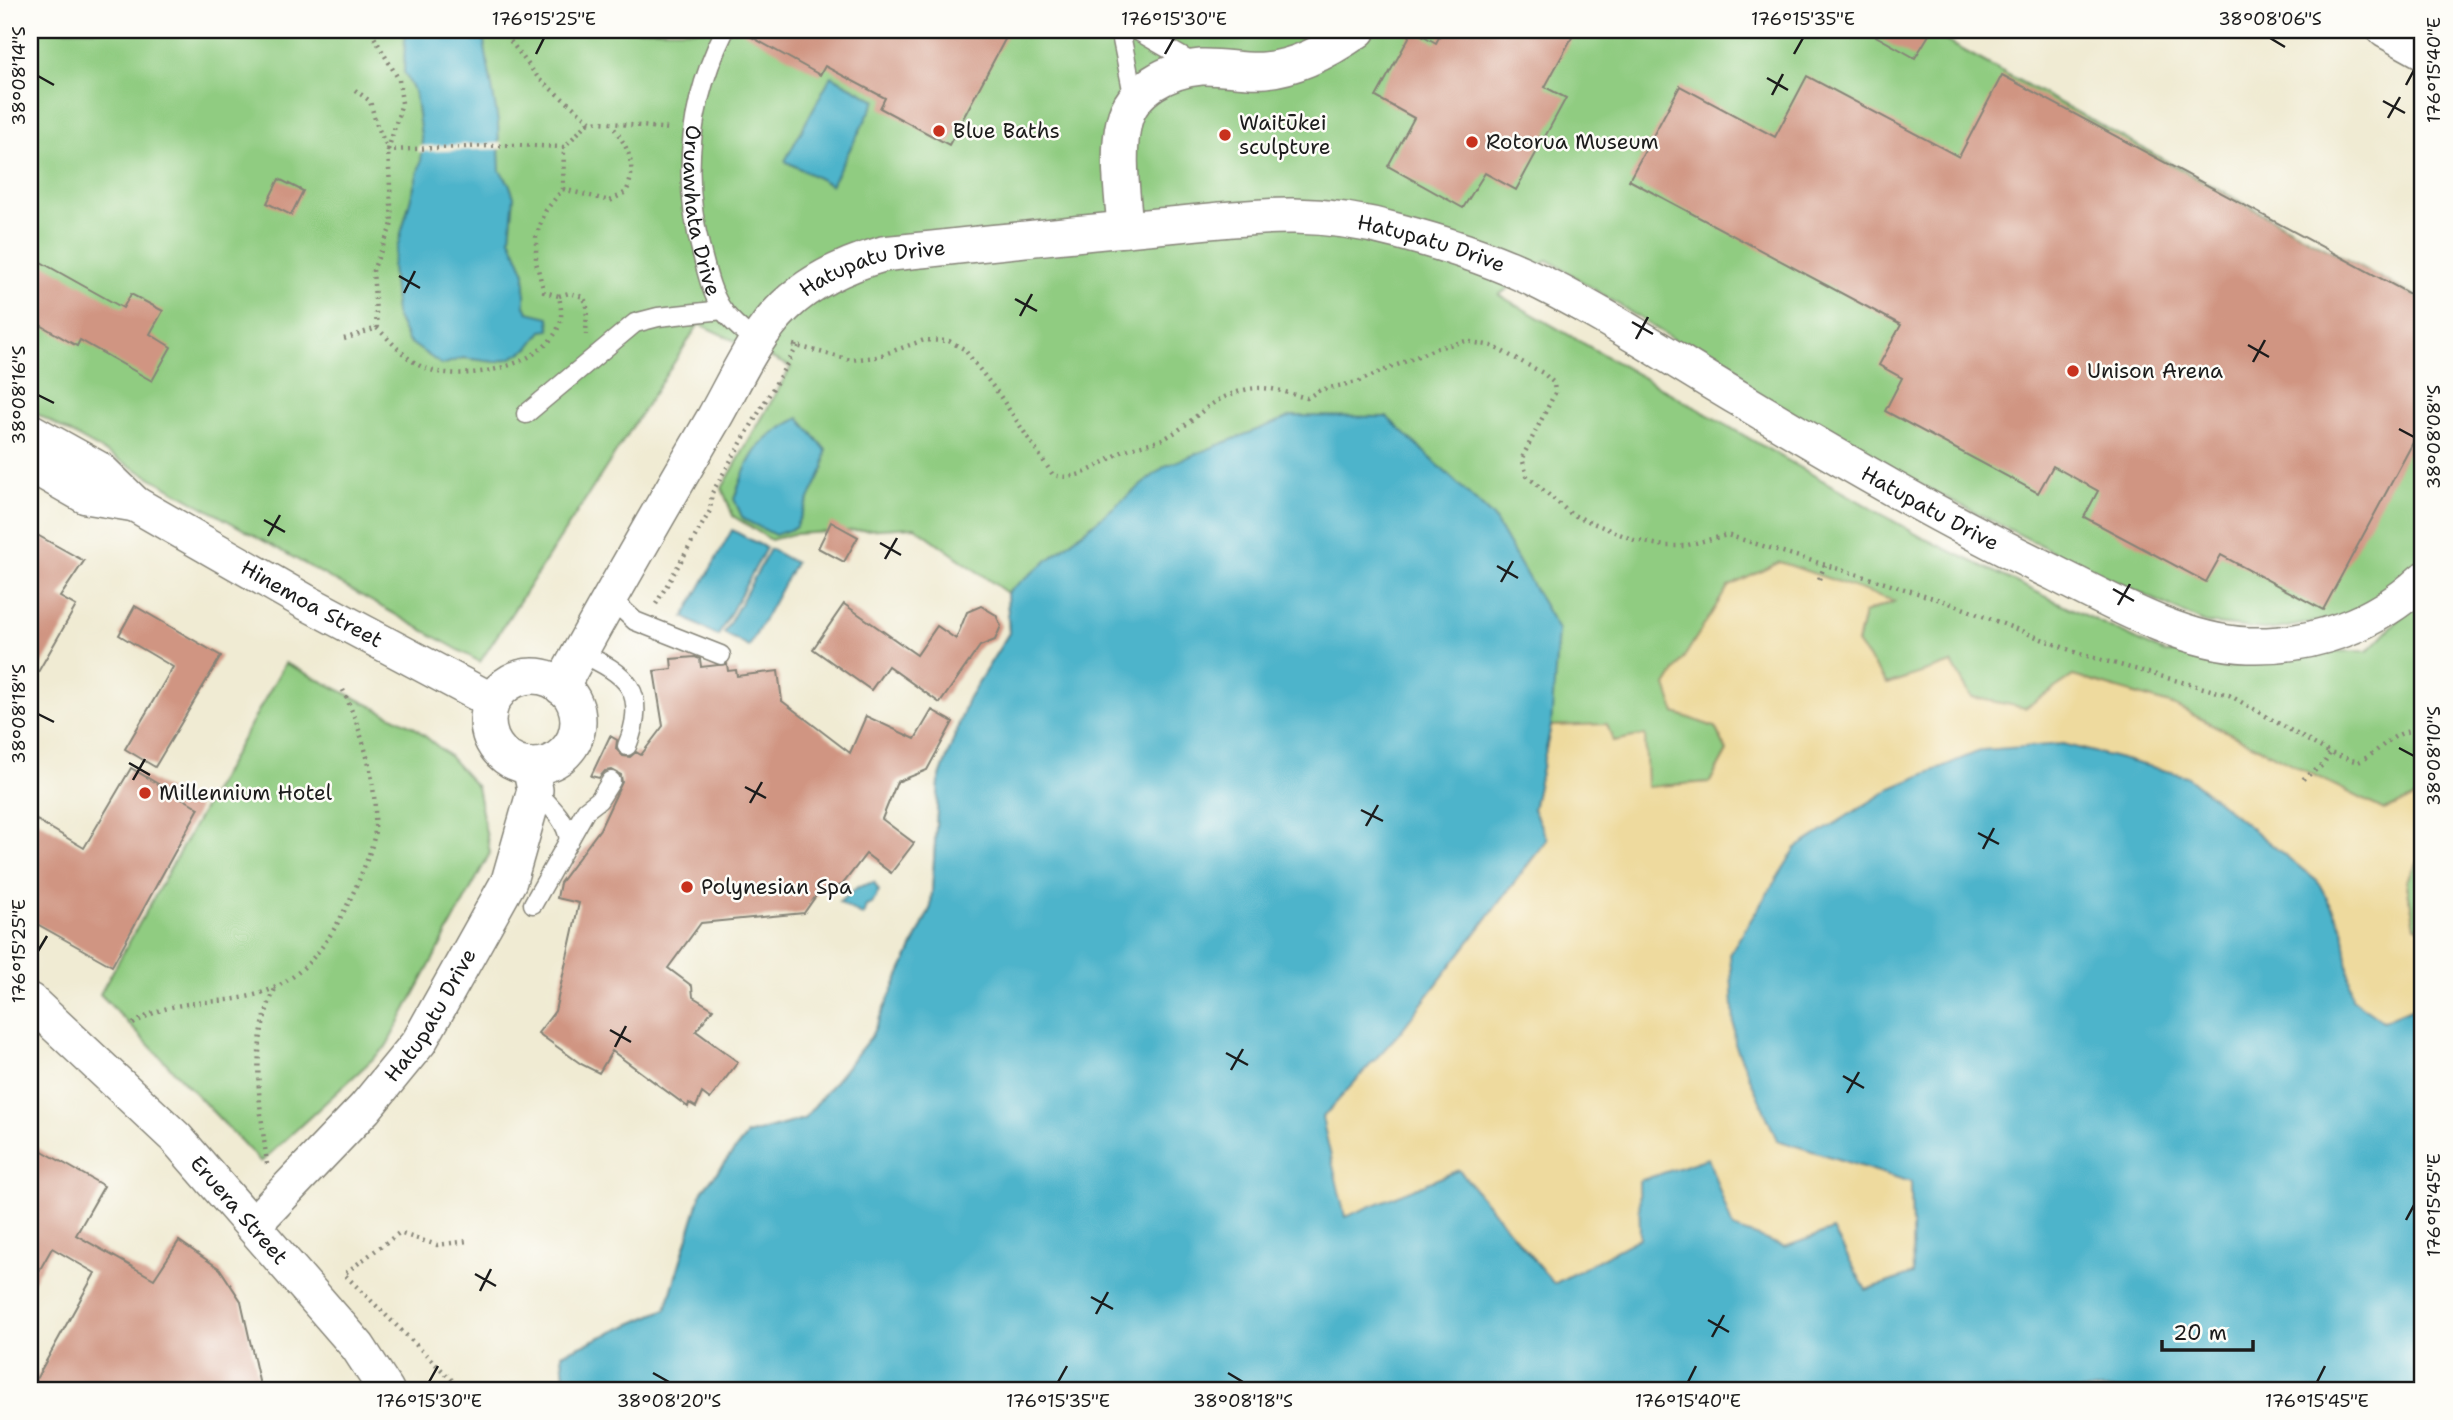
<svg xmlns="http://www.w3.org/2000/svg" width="2453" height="1420" viewBox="0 0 2453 1420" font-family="'Shantell Sans',sans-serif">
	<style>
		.green { fill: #90cc81; stroke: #56744e; stroke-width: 2 }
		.sand { fill: #eeda9e; stroke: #857b5d; stroke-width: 2 }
		.water { fill: #4db4cb; stroke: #346874; stroke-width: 2 }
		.pier { fill: #f0ebd3 }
		.building { fill: #d09582 }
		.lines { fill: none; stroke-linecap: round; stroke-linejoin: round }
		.lane-casing { stroke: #868478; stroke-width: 21 }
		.street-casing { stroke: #868478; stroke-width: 38 }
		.path { stroke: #868478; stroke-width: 4.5; stroke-dasharray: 2 5; stroke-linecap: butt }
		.lane { stroke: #fff; stroke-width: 18 }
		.street { stroke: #fff; stroke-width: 35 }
		.ticks { fill: none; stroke: #1c1c1c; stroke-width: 2.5 }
		.poi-dot { fill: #c8321e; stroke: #fdfcf7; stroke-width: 2.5 }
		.labels { text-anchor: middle; stroke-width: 5; stroke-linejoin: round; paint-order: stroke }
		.poi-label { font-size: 21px; fill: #1c1c1c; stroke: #fdfcf7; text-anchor: start }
		.street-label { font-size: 21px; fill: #1c1c1c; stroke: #fdfcf7 }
		.neatline { fill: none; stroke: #1c1c1c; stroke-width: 2.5 }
		.ticks-label { font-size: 18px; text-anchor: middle; fill: #1c1c1c }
	</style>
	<rect width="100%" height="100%" fill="#fdfcf7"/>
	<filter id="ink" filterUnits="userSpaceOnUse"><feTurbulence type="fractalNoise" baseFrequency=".0143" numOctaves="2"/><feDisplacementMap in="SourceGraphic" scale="14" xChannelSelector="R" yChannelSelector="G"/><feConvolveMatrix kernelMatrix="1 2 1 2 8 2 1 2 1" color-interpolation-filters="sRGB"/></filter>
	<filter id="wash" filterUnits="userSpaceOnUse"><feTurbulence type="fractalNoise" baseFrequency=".00686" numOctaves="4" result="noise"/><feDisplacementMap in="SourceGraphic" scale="28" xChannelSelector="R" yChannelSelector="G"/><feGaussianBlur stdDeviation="1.57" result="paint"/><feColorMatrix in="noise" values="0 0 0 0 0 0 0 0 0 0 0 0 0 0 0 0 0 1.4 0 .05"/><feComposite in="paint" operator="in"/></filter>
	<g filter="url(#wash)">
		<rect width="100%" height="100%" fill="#f0ebd3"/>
		<!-- green -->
		<g class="green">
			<polygon points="30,30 1926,30 2423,301 2423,559 2358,614 2271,630 2205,623 2080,565 1835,442 1548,260 1499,295 1925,539 2165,653 2368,651 2423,594 2423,795 2384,810 2173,705 2073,676 2025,708 1971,697 1952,663 1887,684 1857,644 1864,613 1893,602 1779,562 1675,713 1715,727 1727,751 1710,782 1647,787 1533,809 2383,1021 2423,1004 2423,1390 565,1390 562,1354 666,1309 702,1191 747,1135 804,1119 871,1037 931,907 939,780 968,699 1009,633 1007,593 915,527 793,534 771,540 733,516 722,488 791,367 699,324 480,662 30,410"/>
			<polygon points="285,663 414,727 448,755 477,787 490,853 386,1047 261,1162 100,994"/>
			<polygon points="2423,854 2423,929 2415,927 2406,881"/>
		</g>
		<!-- sand -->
		<polygon class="sand" points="1780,562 1894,601 1864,613 1857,643 1887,684 1952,663 1971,697 2025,708 2073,676 2173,705 2384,810 2423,795 2423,854 2406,881 2415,926 2423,929 2423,1004 2382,1021 2351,999 2343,928 2318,882 2186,776 2063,744 1777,1140 1911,1182 1913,1274 1866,1290 1833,1230 1785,1247 1733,1228 1640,1238 1554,1284 1459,1170 1345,1218 1321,1118 1400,1032 1547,840 1533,809 1551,726 1607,724 1613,741 1645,735 1647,787 1710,782 1727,751 1715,727 1675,713 1666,686 1728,587"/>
		<!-- water -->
		<g class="water">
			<polygon points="405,30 482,30 498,122 500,171 509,183 514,197 510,238 525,273 525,306 528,312 549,317 550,330 542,331 529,348 511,358 495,362 463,358 442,365 408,341 396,316 392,266 421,161 422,143 415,93 404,72"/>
			<polygon points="831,76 876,100 831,185 785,161"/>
			<polygon points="1292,416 1387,417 1493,517 1558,630 1551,726 1533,809 1547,839 1400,1032 1322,1118 1345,1217 1459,1170 1554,1284 1640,1238 1639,1181 1708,1158 1733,1228 1785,1247 1833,1230 1866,1290 1913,1274 1911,1182 1777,1140 1735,1044 1730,953 1796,848 1892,788 1982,750 2063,744 2186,776 2318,882 2343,928 2352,999 2383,1021 2423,1004 2423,1390 565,1390 562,1354 666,1309 702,1191 747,1135 804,1119 871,1037 931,907 939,780 968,699 1009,633 1007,593 1165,466"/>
			<path d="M 799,418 L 826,450 L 824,468 L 795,528 L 775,535 L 743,519 L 734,499 C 750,453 756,441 799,418 Z"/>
			<polygon points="732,530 766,548 718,636 684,617"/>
			<polygon points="770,549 795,563 749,647 724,633"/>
			<polygon points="874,882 879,891 872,904 866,906 863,916 839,902 858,887"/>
		</g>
		<!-- pier -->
		<polygon class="pier" points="502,143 502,149 418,152 418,146"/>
		<g id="blocks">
			<!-- building -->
			<g class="building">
				<polygon points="739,30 1010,30 949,145 880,108 885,98 825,66 820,75"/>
				<polygon points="1413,30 1436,43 1443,30 1576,30 1545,87 1566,98 1516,190 1485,173 1463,208 1388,166 1414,118 1376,97"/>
				<polygon points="1865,30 1932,30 1915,58"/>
				<polygon points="2002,75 2423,301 2423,424 2323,610 2221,555 2206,582 2084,517 2098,491 2053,466 2038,493 1885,411 1902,378 1879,365 1901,325 1629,180 1680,86 1775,137 1807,76 1959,157"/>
				<polygon points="279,179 303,191 291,215 267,203"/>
				<polygon points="30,256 123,308 131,294 163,311 150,334 171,347 152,381 80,340 77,346 30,319"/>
				<polygon points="831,522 858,537 844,562 818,548"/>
				<polygon points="30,531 84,561 60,597 76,606 30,686"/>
				<polygon points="844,604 917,655 937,626 956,639 967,612 981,606 996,615 1001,626 995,640 980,646 940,703 888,666 871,690 813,649"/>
				<polygon points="135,606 221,656 155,767 125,749 173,667 119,635"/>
				<polygon points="695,657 700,659 701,667 727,664 728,671 736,670 737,676 778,671 782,701 850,753 866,716 915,739 932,710 953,722 927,770 897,782 882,819 914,843 891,873 866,854 842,885 820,890 804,913 701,923 668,968 692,986 693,997 713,1009 696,1031 738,1062 710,1099 702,1093 696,1107 689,1103 688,1107 612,1051 599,1073 581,1064 538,1033 555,1011 579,903 557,898 560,883 600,829 622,782 621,775 612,770 605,771 599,778 591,776 610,736 617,740 616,749 623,756 630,757 636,752 641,755 663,726 654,671 672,669 671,659"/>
				<polygon points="131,768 199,808 112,966 30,920 30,816 84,848"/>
				<polygon points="30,1144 104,1186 76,1235 154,1279 179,1241 220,1269 241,1301 261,1390 30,1390 95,1273 52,1248 30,1287"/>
			</g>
		</g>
	</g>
	<g filter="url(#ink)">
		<use href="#blocks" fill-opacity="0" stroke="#868478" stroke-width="2"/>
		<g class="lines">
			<defs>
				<g id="lane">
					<path id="s1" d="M 725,30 C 689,102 681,177 702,254 C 707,273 711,292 722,309 C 731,322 745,333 757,343"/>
					<polyline points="1120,30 1134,99"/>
					<polyline points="1136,30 1198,66"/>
					<polyline points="526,414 635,323 658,317 723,310"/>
					<polyline points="609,597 635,621 721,655"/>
					<path d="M 580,653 C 627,673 649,692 627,746"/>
					<path d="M 535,790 C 549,805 567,820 569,841"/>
					<polyline points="533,904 586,810 599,800 611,781"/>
				</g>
				<g id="street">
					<polyline points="2385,30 2423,51"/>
					<path d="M 1125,229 C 1123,195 1116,156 1124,122 C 1132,88 1169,70 1201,67 C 1223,66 1244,72 1265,70 C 1299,67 1331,49 1358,30"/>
					<path id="s2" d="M 30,431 L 100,470 L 135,504 L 304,601 L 492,701"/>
					<polyline points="30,464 86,496 135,504"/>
					<circle cx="533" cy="721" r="45"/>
					<path id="s3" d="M 561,687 C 610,596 662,507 714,418 C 735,381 754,336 785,306 C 812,280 848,264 883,254 C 974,245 1066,234 1157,226 C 1247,218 1307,206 1397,231 C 1439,242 1483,256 1523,274 C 1598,309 1669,357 1740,399 C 1843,461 1946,521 2054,573 C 2110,601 2184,643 2248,645 C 2314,647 2376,624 2423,580"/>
					<path id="s4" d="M 30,1001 L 176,1138 L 358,1347 L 386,1390"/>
					<path id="s5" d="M 253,1225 L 365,1108 L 419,1042 L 509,881 L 535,790 L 530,766"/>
				</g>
			</defs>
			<!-- lane casing -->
			<use href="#lane" class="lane-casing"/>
			<!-- street casing -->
			<use href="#street" class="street-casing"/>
			<!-- path -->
			<g class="path">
				<polyline points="502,30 540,80 590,121 671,129"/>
				<polyline points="355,90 370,101 376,123 388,150 514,145 564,147 590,121"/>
				<path d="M 563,189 L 610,201 L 626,192 C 638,167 628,146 612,126"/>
				<polyline points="559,296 569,293 583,297 587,304 586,335"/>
				<path d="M 377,328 C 392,342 408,362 427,369 C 464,382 541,367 558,328 C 563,318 561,307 559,296 L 544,292 L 536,262 L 536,236 L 546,210 L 563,189 L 564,147"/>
				<polyline points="344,339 377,328 373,270 392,224 388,150 402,103 399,80 370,30"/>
				<path d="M 793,345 L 851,360 L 876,357 L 924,340 L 949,341 L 964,349 L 998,393 L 1053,475 C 1080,483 1102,461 1126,450 C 1139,444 1155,444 1167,437 C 1198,420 1204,401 1244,390 C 1268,384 1285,393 1307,398 L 1320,390 L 1357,382 L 1437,348 L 1466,341 L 1492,346 L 1543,373 L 1554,383 L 1555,393 L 1522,458 L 1527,476 L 1571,514 L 1634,540 L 1665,546 L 1684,546 L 1727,535 L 1947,602 L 2080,654 L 2229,695 L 2330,753 L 2358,762 C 2381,753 2395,725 2423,732"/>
				<polyline points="1819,579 1825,565"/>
				<polyline points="656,604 710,511 712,493 798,345"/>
				<polyline points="2303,779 2323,765 2330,753"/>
				<path d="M 133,1024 C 179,994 215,1008 261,993 C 312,977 339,925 359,880 C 365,864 374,846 375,829 C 377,779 363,735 343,690"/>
				<path d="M 267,1164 C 260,1104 248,1044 276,987"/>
				<polyline points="462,1390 344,1274 399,1233 437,1245 468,1241"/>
			</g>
			<!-- lane -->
			<use href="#lane" class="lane"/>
			<!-- street -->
			<use href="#street" class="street"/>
		</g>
	</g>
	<!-- ticks -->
	<path class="ticks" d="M 2270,38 L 2285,47M 536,54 L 544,38M 1165,54 L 1174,38M 1794,54 L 1803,38M 38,76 L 54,85M 1767,78 L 1788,90M 2406,85 L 2414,70M 1772,95 L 1783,74M 2383,101 L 2405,113M 2388,118 L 2400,97M 399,276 L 420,288M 404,293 L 415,271M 1015,299 L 1037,311M 1020,316 L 1032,294M 1632,322 L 1653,334M 1636,339 L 1648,317M 2248,345 L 2269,357M 2253,362 L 2265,340M 38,395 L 54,403M 2399,429 L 2414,437M 264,520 L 285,532M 268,536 L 280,515M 880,543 L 901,555M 885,559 L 897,538M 1497,566 L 1518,578M 1501,582 L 1513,561M 2113,589 L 2134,601M 2118,605 L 2130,584M 38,714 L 54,722M 2399,748 L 2414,756M 129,763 L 150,775M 133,780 L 145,759M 745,787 L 766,798M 750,803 L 762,782M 1361,810 L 1383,821M 1366,826 L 1378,805M 1978,833 L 1999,844M 1983,849 L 1994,828M 38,951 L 47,936M 610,1030 L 631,1042M 615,1047 L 626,1026M 1226,1053 L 1248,1065M 1231,1070 L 1243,1049M 1843,1076 L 1864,1088M 1847,1093 L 1859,1072M 2406,1220 L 2414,1205M 475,1274 L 496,1286M 480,1291 L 491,1269M 1091,1297 L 1113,1309M 1096,1314 L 1108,1292M 1708,1320 L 1729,1332M 1712,1337 L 1724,1315M 653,1373 L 669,1382M 1228,1373 L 1243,1382M 429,1382 L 438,1366M 1058,1382 L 1067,1366M 1688,1382 L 1696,1366M 2317,1382 L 2325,1366"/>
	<!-- markers -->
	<g class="poi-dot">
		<circle cx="939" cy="131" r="7"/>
		<circle cx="1225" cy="135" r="7"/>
		<circle cx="1472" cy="142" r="7"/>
		<circle cx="2073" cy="371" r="7"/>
		<circle cx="145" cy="793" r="7"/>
		<circle cx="687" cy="887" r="7"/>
	</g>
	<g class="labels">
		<!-- poi labels -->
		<g class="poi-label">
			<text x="1239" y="130">Waitūkei<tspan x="1239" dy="24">sculpture</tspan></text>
			<text x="953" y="138">Blue Baths</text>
			<text x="1486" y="149">Rotorua Museum</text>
			<text x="2087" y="378">Unison Arena</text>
			<text x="159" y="800">Millennium Hotel</text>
			<text x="701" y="894">Polynesian Spa</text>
		</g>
		<!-- street labels -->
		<g class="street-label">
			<text dy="7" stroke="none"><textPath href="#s1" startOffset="187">Oruawhata Drive</textPath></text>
			<text dy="7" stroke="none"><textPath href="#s3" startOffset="1108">Hatupatu Drive</textPath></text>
			<text dy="7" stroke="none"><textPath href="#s3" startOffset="541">Hatupatu Drive</textPath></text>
			<text dy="7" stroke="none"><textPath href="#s3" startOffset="1675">Hatupatu Drive</textPath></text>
			<text dy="7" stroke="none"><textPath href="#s2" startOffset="332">Hinemoa Street</textPath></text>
			<text dy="7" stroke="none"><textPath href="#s5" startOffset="276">Hatupatu Drive</textPath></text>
			<text dy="7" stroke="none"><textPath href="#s4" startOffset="296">Eruera Street</textPath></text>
		</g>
	</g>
	<!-- margin -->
	<rect width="2453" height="1420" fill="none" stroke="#fdfcf7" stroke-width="77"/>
	<!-- scale -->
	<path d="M2162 1340v10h91v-10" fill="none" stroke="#1c1c1c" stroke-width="3.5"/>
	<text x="2173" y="1340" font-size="21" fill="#1c1c1c" stroke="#fdfcf7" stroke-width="5" paint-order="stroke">20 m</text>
	<rect x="38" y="38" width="2376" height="1344" class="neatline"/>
	<g class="ticks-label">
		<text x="544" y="25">176°15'25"E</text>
		<text x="1174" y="25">176°15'30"E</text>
		<text x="1803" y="25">176°15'35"E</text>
		<text x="2270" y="25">38°08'06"S</text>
		<text transform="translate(2434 70) rotate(-90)" y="6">176°15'40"E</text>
		<text transform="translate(19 76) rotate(-90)" y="6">38°08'14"S</text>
		<text transform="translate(19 395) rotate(-90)" y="6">38°08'16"S</text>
		<text transform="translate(2434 437) rotate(-90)" y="6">38°08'08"S</text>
		<text transform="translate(19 714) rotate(-90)" y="6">38°08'18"S</text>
		<text transform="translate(2434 756) rotate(-90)" y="6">38°08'10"S</text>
		<text transform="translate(19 951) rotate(-90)" y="6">176°15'25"E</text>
		<text transform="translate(2434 1205) rotate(-90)" y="6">176°15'45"E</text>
		<text x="429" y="1407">176°15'30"E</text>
		<text x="669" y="1407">38°08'20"S</text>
		<text x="1058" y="1407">176°15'35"E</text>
		<text x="1243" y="1407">38°08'18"S</text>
		<text x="1688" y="1407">176°15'40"E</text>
		<text x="2317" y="1407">176°15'45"E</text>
	</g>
</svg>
